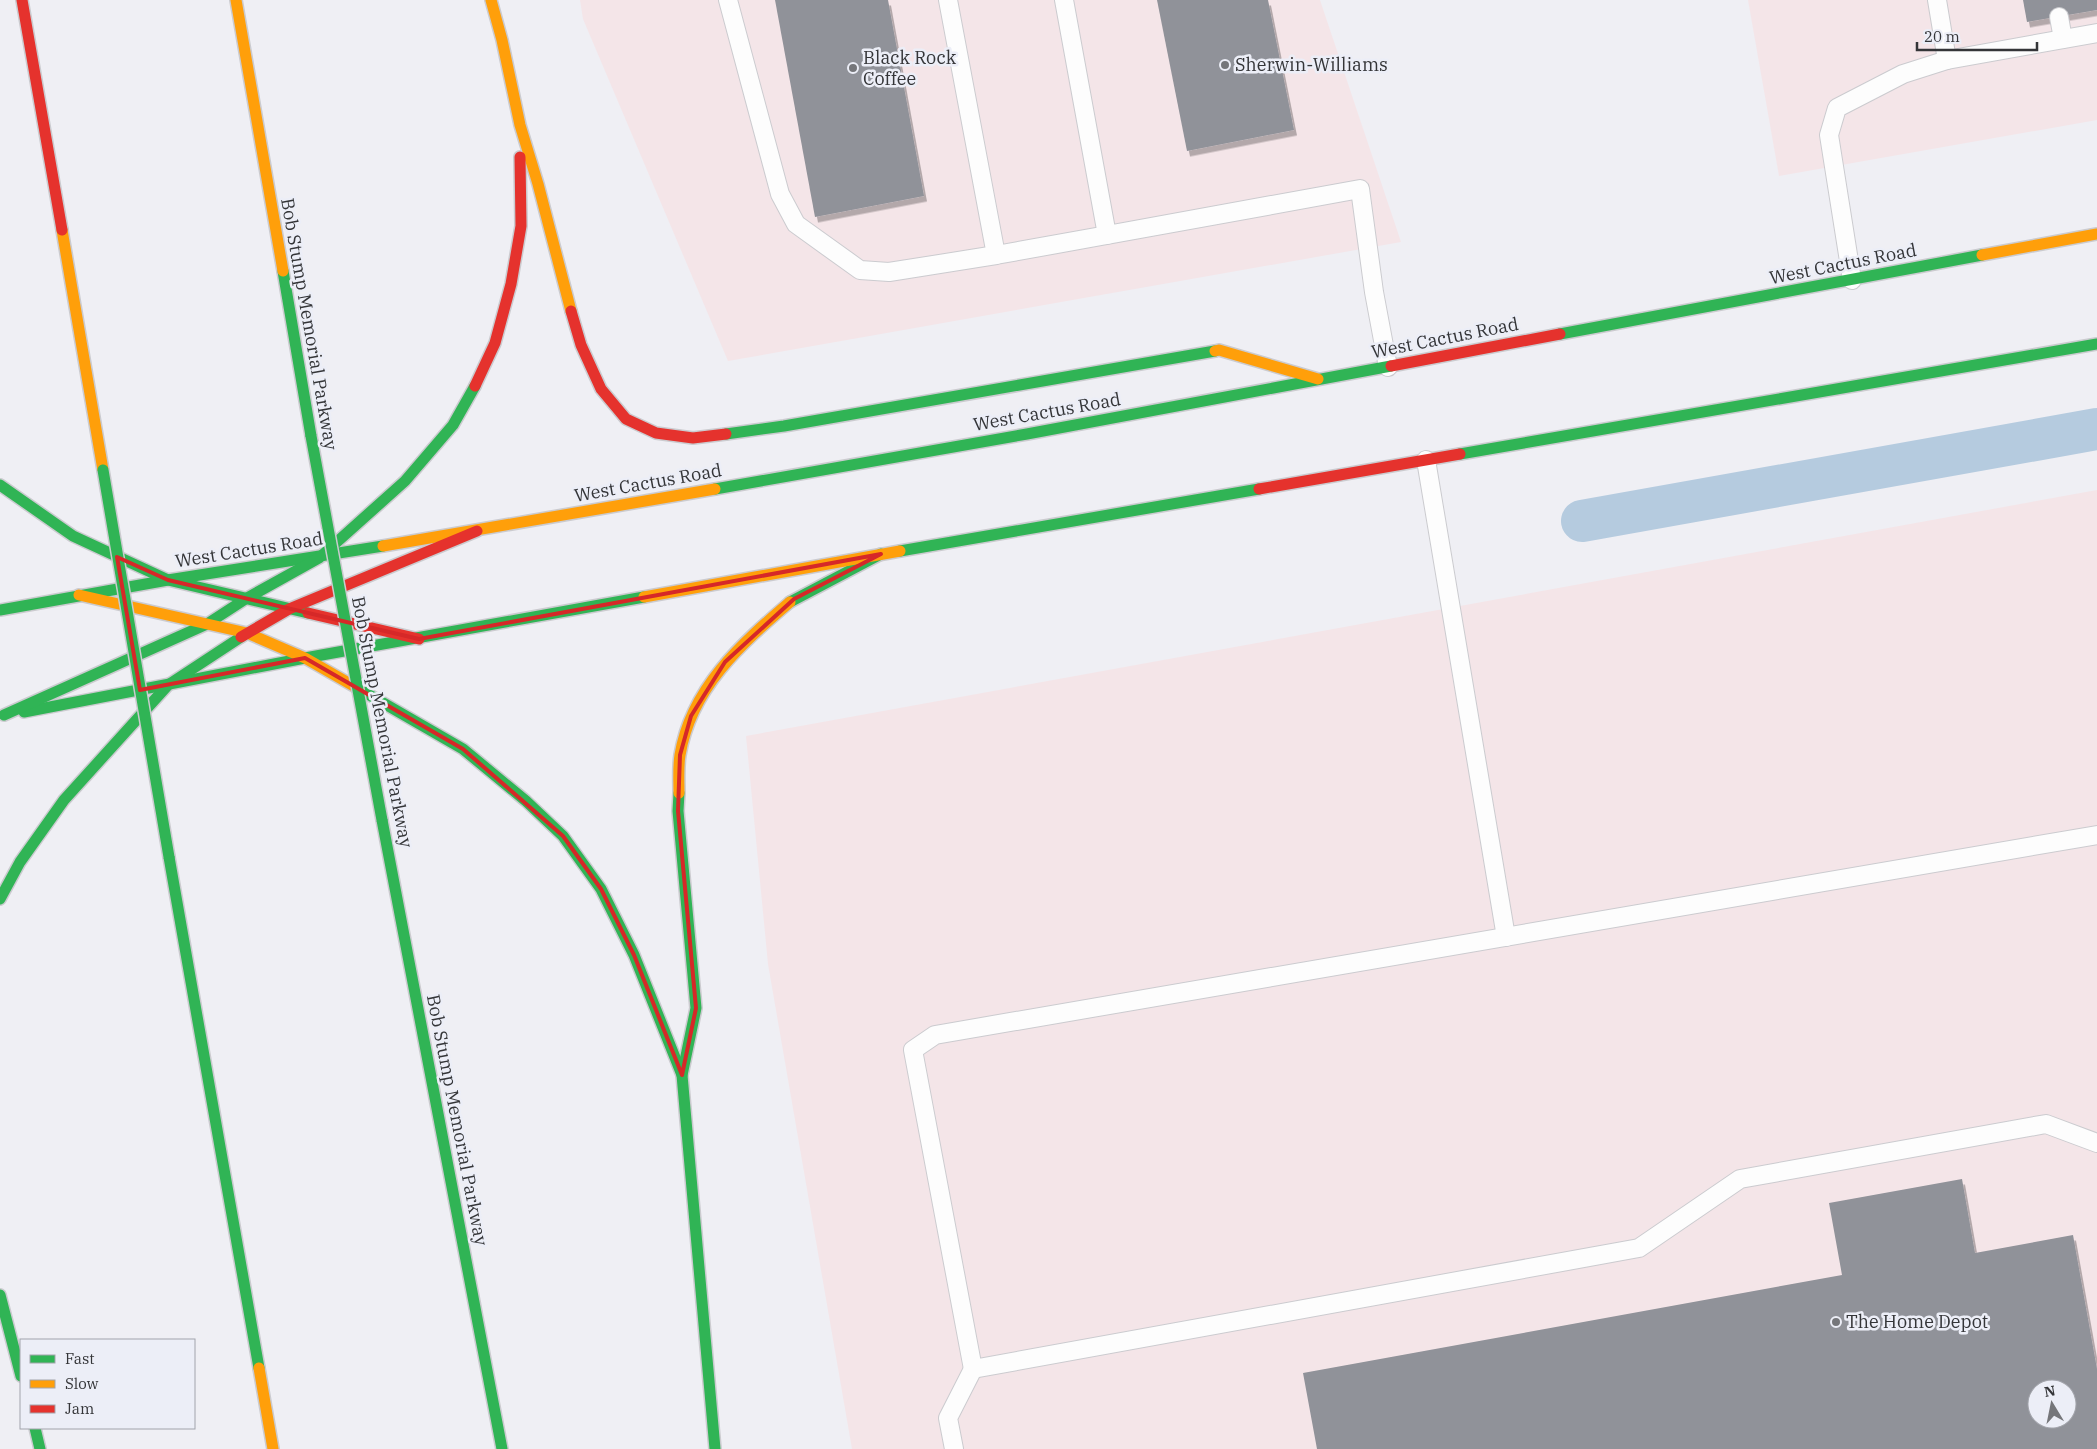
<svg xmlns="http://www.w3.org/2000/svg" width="2097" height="1449" viewBox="0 0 2097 1449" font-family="'IBM Plex Serif',serif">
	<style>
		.commercial { fill: #f4e5e8; fill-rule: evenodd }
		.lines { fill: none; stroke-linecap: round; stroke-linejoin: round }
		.canal { stroke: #b5cbdf; stroke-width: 42 }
		.building { fill: #909299; fill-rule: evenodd; filter: url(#shadow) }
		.lane-casing { stroke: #cbcbcf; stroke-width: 20 }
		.fast-casing { stroke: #cbcbcf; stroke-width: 14 }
		.slow-casing { stroke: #cbcbcf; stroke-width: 14 }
		.jam-casing { stroke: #cbcbcf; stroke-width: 14 }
		.lane { stroke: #fdfdfd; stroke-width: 18 }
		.fast { stroke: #30b455; stroke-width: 11 }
		.slow { stroke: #ff9f0a; stroke-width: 11 }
		.jam { stroke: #e5322d; stroke-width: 11 }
		.fast-bridge-casing { stroke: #cbcbcf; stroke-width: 14; stroke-linecap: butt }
		.fast-bridge { stroke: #30b455; stroke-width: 11 }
		.marked { fill: none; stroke: #d62828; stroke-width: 4; stroke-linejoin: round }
		.poi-dot { fill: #75767a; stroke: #eceef7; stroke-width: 2 }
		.labels { text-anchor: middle; stroke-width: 5; stroke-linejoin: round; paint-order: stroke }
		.poi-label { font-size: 18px; fill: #343538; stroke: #eceef7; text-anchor: start }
		.street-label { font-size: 18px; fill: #343538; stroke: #eceef7 }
	</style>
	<defs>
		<filter id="shadow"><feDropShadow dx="3" dy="5.5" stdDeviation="0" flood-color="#0004"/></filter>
	</defs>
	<rect width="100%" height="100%" fill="#efeff4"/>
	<!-- commercial -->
	<g class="commercial">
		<polygon points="580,0 1320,0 1401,242 728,361 583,19"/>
		<polygon points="1748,0 2097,0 2097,120 1779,176"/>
		<path d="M 2097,490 L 2097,1449 L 852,1449 L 768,964 L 746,736 ZM 2037,1389 L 2067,1389 L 2067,1419 L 2037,1419 Z"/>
	</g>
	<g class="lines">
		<!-- canal -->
		<polyline class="canal" points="1582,521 2097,429"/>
	</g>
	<!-- building -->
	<g class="building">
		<polygon points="775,0 888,0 924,196 815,217"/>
		<polygon points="1157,0 1268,0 1294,130 1187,151"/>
		<polygon points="2023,0 2097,0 2097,10 2027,22"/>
		<path d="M 1962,1179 L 1975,1253 L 2073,1235 L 2097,1369 L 2097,1449 L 1317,1449 L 1303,1373 L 1842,1275 L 1829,1203 ZM 2037,1389 L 2067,1389 L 2067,1419 L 2037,1419 Z"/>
	</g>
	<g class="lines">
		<defs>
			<g id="lane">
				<polyline points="728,0 780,194 796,224 860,270 889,272 996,255"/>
				<polyline points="948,0 996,255 1107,235"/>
				<polyline points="1064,0 1107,235 1360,189 1374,292 1388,367"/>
				<polyline points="2059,17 2063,39"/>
				<polyline points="1947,60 2097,33"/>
				<polyline points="1852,280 1829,135 1837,108 1903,74 1947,60 1937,0"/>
				<polyline points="1426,460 1506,937"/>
				<polyline points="2097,835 935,1035 913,1050 973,1369 1639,1248 1740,1179 2046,1124 2097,1143"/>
				<polyline points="954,1449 948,1418 973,1369"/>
			</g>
			<g id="fast">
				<polyline points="283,271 311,436"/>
				<polyline points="1560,334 1982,255"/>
				<polyline points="726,434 784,426 1215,351"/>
				<polyline points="1460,454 2097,344"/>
				<polyline points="0,485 73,536 168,580 308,613"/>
				<polyline points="715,489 1027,434 1391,366"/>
				<polyline points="900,551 1259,489"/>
				<polyline points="790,602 881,554"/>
				<polyline points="0,610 168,580 383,546"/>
				<polyline points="359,689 463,749 526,801 563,836 601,889 634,955 682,1075"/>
				<polyline points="24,712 305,658 644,597"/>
				<polyline points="4,715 207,624 247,598 319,558 405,481 453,425 475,386"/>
				<polyline points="679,793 678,811 696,1008 682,1075 715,1449"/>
				<polyline points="382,820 502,1449"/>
				<polyline points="169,857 259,1368"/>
				<polyline points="0,899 20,862 64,800 168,685 241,637"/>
				<polyline points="0,1295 21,1376"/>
				<polyline points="35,1428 40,1449"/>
			</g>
			<g id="slow">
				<polyline points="236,0 283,271"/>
				<polyline points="491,0 502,40 520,125 538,184 571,311"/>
				<polyline points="62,230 103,470"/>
				<polyline points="1982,255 2097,234"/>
				<polyline points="1215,351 1219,350 1318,379"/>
				<polyline points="383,546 715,489"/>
				<polyline points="79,595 247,633 305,658 359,689"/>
				<polyline points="644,597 900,551"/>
				<path d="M 679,793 C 679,781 678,767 680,755 C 691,688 741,644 790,602"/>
				<polyline points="259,1368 273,1449"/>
			</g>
			<g id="jam">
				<polyline points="22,0 62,230"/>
				<polyline points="571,311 581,345 601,389 626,419 656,433 693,438 726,434"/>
				<polyline points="1391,366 1560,334"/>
				<polyline points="475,386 495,343 511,284 521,226 520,157"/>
				<polyline points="1259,489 1460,454"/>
				<polyline points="308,613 419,639"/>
				<polyline points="241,637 289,609 477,531"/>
			</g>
		</defs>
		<!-- lane casing -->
		<use href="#lane" class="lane-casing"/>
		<!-- fast casing -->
		<use href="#fast" class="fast-casing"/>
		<!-- slow casing -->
		<use href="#slow" class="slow-casing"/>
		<!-- jam casing -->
		<use href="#jam" class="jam-casing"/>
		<!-- lane -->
		<use href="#lane" class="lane"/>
		<!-- fast -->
		<use href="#fast" class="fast"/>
		<!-- slow -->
		<use href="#slow" class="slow"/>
		<!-- jam -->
		<use href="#jam" class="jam"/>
		<defs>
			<g id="fast-bridge">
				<polyline points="311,436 382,820"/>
				<polyline points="103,470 169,857"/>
			</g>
		</defs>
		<!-- fast-bridge casing -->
		<use href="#fast-bridge" class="fast-bridge-casing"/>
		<!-- fast-bridge -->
		<use href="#fast-bridge" class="fast-bridge"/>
	</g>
	<!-- marked area -->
	<path class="marked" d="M 881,554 L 794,599 L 725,662 L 691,716 L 680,755 L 678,811 L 696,1008 L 682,1075 L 634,955 L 601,889 L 563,836 L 463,749 L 305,658 L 140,690 L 117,557 L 168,580 L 419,639 Z"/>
	<!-- markers -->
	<g class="poi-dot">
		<circle cx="1225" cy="65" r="5"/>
		<circle cx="853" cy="68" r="5"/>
		<circle cx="1836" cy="1322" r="5"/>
	</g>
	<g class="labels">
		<!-- poi labels -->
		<g class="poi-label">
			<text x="863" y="64">Black Rock<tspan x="863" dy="21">Coffee</tspan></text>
			<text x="1235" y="71">Sherwin-Williams</text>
			<text x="1846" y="1328">The Home Depot</text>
		</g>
		<!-- street labels -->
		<g class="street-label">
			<text transform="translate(1843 264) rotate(-11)" y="6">West Cactus Road</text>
			<text transform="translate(309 324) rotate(80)" y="6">Bob Stump Memorial Parkway</text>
			<text transform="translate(1445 338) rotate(-11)" y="6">West Cactus Road</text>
			<text transform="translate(1047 412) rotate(-10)" y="6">West Cactus Road</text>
			<text transform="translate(648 483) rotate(-10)" y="6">West Cactus Road</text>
			<text transform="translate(249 550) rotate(-9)" y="6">West Cactus Road</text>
			<text transform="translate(382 722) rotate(79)" y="6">Bob Stump Memorial Parkway</text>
			<text transform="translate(457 1120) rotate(79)" y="6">Bob Stump Memorial Parkway</text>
		</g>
	</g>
	<!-- legend -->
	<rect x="20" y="1339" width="175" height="90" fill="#eceef7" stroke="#a2a4ab"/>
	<rect x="30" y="1355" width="25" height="8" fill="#30b455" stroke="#a2a4ab"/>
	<text x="65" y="1364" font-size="15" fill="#343538">Fast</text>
	<rect x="30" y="1380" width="25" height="8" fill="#ff9f0a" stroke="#a2a4ab"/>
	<text x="65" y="1389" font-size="15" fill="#343538">Slow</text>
	<rect x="30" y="1405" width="25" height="8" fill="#e5322d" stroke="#a2a4ab"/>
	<text x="65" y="1414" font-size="15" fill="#343538">Jam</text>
	<!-- north arrow -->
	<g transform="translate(2052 1404) rotate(350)"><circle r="24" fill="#eceef7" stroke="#a2a4ab"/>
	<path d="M0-4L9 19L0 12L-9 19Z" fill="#75767a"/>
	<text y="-8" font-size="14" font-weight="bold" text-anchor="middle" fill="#343538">N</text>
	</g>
	<!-- scale -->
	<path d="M1917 42v8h120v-8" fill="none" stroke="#343538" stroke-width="2.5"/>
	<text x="1924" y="42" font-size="15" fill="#343538" stroke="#eceef7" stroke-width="4" paint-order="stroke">20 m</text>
</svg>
